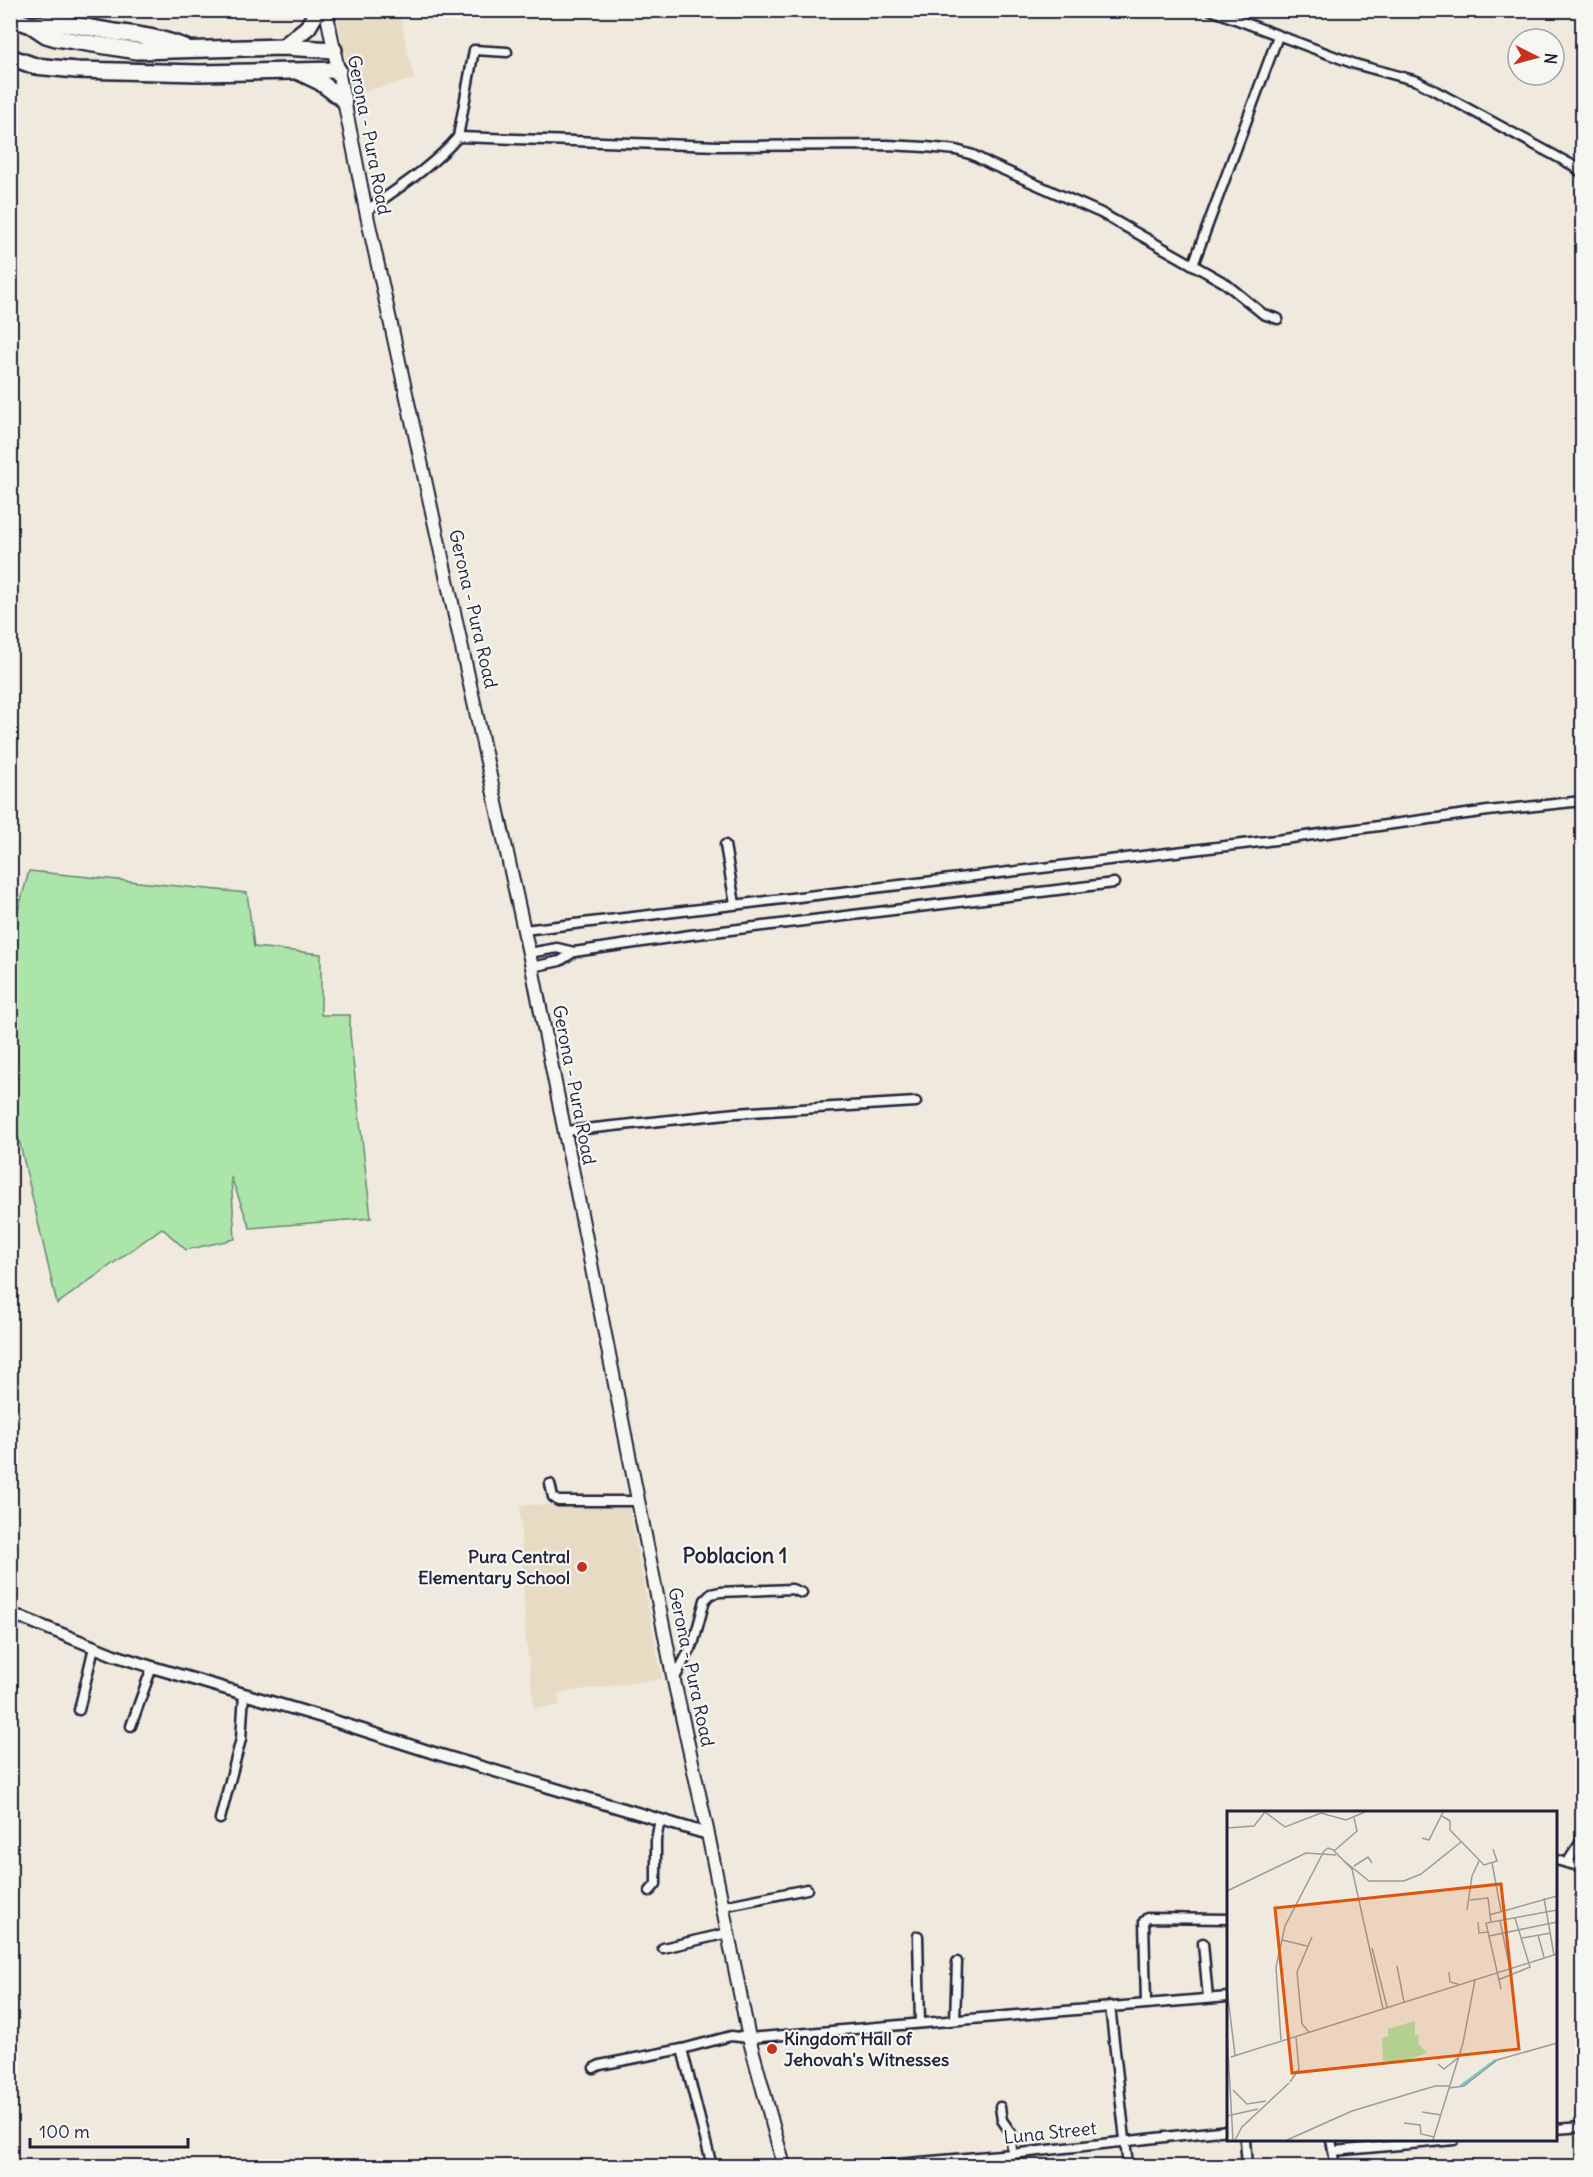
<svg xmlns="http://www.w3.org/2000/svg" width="1593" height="2177" viewBox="0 0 1593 2177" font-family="Delius,sans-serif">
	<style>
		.built { fill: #e7dbc4 }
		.green { fill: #ace5a9; stroke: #678472; stroke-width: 1.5 }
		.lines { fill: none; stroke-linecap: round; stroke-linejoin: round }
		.minor-casing { stroke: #22223b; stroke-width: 13 }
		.tertiary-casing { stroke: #22223b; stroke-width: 15 }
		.secondary-casing { stroke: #22223b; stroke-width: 16 }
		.motorway-casing { stroke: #22223b; stroke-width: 20 }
		.minor { stroke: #f6f6f2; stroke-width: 8 }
		.tertiary { stroke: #f6f6f2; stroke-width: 10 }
		.secondary { stroke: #f6f6f2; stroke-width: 12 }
		.motorway { stroke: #f6f6f2; stroke-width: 15 }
		.poi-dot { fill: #c8321e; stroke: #f6f6f2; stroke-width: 2 }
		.labels { text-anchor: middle; stroke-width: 4.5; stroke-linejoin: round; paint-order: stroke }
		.street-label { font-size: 18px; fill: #22223b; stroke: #f6f6f2 }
		.poi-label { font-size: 18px; font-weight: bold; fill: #22223b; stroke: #f6f6f2; text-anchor: end }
		.quarter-label { font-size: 21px; font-weight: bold; fill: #22223b; stroke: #f6f6f2 }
		.inset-river { fill: none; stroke: #78c8d2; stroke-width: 3 }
		.inset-road { fill: none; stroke: #9d9a9c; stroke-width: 1.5 }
		.view { fill: #de560e; fill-opacity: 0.15; stroke: #de560e; stroke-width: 3 }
		.inset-edge { fill: none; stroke: #22223b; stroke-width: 3 }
	</style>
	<rect width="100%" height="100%" fill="#efeadd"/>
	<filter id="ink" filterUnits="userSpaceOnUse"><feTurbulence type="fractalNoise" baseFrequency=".0167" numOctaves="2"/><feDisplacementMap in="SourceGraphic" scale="12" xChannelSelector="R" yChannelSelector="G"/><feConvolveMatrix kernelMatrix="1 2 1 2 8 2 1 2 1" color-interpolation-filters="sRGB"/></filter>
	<g filter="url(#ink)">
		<!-- built -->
		<g class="built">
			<polygon points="336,11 399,11 414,79 353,94"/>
			<polygon points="628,1503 662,1679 558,1693 559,1706 534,1708 525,1629 520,1505"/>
		</g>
		<!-- green -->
		<polygon class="green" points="29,871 247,893 254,947 321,954 321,1015 350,1015 350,1034 371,1218 250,1228 231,1177 235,1239 186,1250 162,1228 57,1304 11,1105 11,936"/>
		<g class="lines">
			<defs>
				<g id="minor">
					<polyline points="1211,10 1355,64 1417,81 1574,166 1582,173"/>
					<polyline points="458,137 474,50 507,52"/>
					<path d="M 366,211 C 398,188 432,167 458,137 L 718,146 L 887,145 L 926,147 L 956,150 L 973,155 L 990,164 L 1101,213 L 1225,283 L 1263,314 L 1278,319"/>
					<polyline points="1193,265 1278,36"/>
					<polyline points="725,845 735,904"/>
					<polyline points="524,930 1284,839 1488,811 1582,801"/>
					<polyline points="529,953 557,948 574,952"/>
					<polyline points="532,967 560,961 574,952 690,935 1114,883"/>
					<polyline points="566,1131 736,1113 916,1102"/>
					<polyline points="550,1484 553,1497 558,1501 638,1501"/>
					<polyline points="674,1680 694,1641 705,1600 711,1594 720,1592 792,1589 802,1593"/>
					<polyline points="79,1710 94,1647"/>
					<polyline points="131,1726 152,1667"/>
					<polyline points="220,1819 241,1739 244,1694"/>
					<polyline points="1556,1860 1582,1867"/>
					<polyline points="1567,1863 1582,1840"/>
					<polyline points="650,1891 656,1884 656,1840 660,1819"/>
					<polyline points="723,1906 807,1889"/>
					<polyline points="918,1936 920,2023"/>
					<polyline points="1203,1943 1208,1998"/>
					<polyline points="663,1948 728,1933"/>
					<polyline points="1146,2003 1144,1921 1147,1918 1228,1919"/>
					<polyline points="1110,2006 1128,2166"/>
					<polyline points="955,2020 957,1962"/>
					<polyline points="682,2049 712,2166"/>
					<polyline points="594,2068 600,2065 682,2049 731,2036 749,2038 1228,1997"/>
					<polyline points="1000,2107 1002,2120 1011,2133 1012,2154"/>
					<polyline points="1556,2129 1582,2127"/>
					<polyline points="1245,2140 1247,2166"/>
					<polyline points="1331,2140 1336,2166"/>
					<polyline points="1334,2151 1454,2140"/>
					<polyline points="874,2166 1012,2154 1228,2130"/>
				</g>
				<polyline id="tertiary" points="10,1613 114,1655 152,1667 322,1717 434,1753 708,1834"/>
				<polyline id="secondary" points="326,10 366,211 532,967 674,1681 708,1834 749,2038 784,2166"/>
				<g id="motorway">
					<polyline points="10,18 31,25 46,35 56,38 137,51 283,47 334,50"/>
					<path d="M 31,25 C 59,21 86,27 114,32 C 139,35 163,38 186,48"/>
					<polyline points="283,47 308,27 318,10"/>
					<polyline points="10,57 35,66 76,70 200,73 338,70"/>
					<polyline points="299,72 320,82 344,100"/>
				</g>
			</defs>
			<!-- minor casing -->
			<use href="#minor" class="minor-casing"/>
			<!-- tertiary casing -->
			<use href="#tertiary" class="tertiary-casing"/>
			<!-- secondary casing -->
			<use href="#secondary" class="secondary-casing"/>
			<!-- motorway casing -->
			<use href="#motorway" class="motorway-casing"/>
			<!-- minor -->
			<use href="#minor" class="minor"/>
			<!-- tertiary -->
			<use href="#tertiary" class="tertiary"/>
			<!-- secondary -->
			<use href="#secondary" class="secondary"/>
			<!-- motorway -->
			<use href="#motorway" class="motorway"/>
		</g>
	</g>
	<!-- markers -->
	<g class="poi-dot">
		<circle cx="582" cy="1567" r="6"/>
		<circle cx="772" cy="2049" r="6"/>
	</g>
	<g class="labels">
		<!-- street labels -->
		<g class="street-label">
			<text transform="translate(369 135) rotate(79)" y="6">Gerona - Pura Road</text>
			<text transform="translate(473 609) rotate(77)" y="6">Gerona - Pura Road</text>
			<text transform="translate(574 1085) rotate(79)" y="6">Gerona - Pura Road</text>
			<text transform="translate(691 1667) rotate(78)" y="6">Gerona - Pura Road</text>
			<text transform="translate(1050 2133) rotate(-6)" y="6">Luna Street</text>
		</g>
		<!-- poi labels -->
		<g class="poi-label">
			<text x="570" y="1563">Pura Central<tspan x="570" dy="21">Elementary School</tspan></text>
			<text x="784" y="2045" text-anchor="start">Kingdom Hall of<tspan x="784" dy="21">Jehovah's Witnesses</tspan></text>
		</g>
		<!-- quarter labels -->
		<g class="quarter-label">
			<text x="735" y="1563">Poblacion 1</text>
		</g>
	</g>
	<!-- overview -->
	<g transform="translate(1227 1811)">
		<rect width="330" height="330" fill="#efeadd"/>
		<path d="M 188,210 L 188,225 L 192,224 L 191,232 L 200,242 L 171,252 L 156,250 L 155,227 L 161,225 L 161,218 Z" fill="#ace5a9"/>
		<path class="inset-river" d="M 234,275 L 269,249"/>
		<path class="inset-road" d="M 215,5 L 223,10 L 223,19 L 257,54 L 270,50 L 266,38M 127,7 L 130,20 L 107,40 L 125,58 L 156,198M 0,17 L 27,15 L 38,1 L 58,16 L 94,2 L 119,9 L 138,1M 195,27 L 202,29 L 216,1M 116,49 L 142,70 L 177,70 L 194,63 L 234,31M 265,52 L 274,100M 127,55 L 141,46 L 145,52M 0,80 L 79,42 L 109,44M 317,87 L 327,144M 243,89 L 261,87 L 264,111M 240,99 L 245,65 L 252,50M 262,104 L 330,85M 273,110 L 283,158M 251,111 L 252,122 L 261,121M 311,124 L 317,146M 262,125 L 330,111M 295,127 L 324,122M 55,129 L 80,135M 145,137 L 160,196M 170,155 L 177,191M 222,161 L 223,171 L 231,173M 271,169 L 303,156 L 288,107M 0,178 L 8,244M 274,178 L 259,112 L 330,99M 82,221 L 75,213 L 70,161 L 85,126M 0,222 L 6,329M 54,229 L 49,156 L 58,115 L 97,40 L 101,37 L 107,39M 4,246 L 330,143M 211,253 L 217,258 L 231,247M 63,271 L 72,258 L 69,226M 222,277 L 237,275 L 270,249 L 330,232M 6,279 L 20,293 L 39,290M 195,301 L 214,304M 0,305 L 31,298M 177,312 L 193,314 L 194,323 L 207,326M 8,329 L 15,316 L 62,272M 60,329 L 125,300 L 208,275 L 223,275M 206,329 L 236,232 L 248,169"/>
		<path class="view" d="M 274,73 L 292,238 L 65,262 L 48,97 Z"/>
		<rect width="330" height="330" class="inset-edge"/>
	</g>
	<!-- margin -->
	<rect width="1593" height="2177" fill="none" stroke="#f6f6f2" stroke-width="36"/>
	<rect x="18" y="18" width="1557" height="2141" fill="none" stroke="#22223b" stroke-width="2" filter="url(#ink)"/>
	<!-- north arrow -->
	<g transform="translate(1536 57) rotate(96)"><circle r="28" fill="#f6f6f2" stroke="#a1a1a9" stroke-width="1.5"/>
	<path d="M0-4.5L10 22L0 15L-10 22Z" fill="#c8321e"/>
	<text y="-9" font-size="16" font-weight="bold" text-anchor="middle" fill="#22223b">N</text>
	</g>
	<!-- scale -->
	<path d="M30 2138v9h158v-9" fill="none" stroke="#22223b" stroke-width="3"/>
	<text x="39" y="2138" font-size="18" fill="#22223b" stroke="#f6f6f2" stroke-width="4.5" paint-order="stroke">100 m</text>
</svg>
